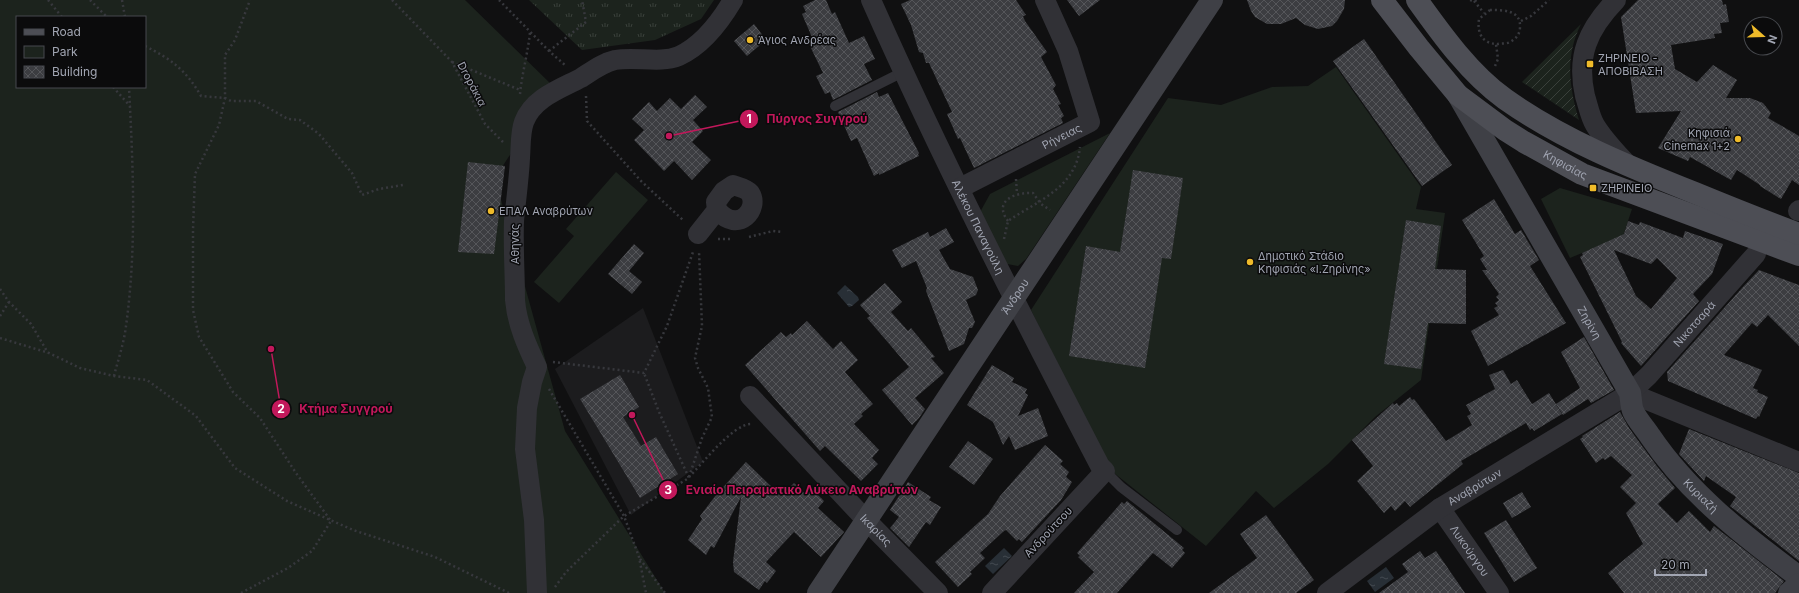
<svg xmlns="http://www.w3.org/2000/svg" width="1799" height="593" viewBox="0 0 1799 593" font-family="Inter,sans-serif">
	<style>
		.built { fill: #1c1c1e }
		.grass { fill: url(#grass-tufts) }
		.park { fill: #1c231d; fill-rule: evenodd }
		.garden { fill: url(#garden-furrows) }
		.water { fill: url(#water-ripples) }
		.building { fill: url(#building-cross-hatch); fill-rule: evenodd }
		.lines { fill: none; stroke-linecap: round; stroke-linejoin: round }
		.path { stroke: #37383d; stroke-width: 2.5; stroke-dasharray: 2 3; stroke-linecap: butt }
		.lane { stroke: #313136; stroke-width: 10 }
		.street { stroke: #313136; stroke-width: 20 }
		.secondary { stroke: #3f4046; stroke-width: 22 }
		.primary { stroke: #4d4e55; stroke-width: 22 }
		.poi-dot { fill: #efbb2a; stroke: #0b0b0c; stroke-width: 1.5 }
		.labels { text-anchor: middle; stroke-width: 3; stroke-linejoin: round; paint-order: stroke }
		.poi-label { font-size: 11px; fill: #a1a5b2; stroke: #0b0b0c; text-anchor: start }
		.street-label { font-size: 11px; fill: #a1a5b2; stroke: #0b0b0c }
		.leader { fill: none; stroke: #c2185b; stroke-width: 1.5 }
		.callout-dot { fill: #c2185b; stroke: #0b0b0c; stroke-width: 1.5 }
		.mark-label { font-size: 12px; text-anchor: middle; font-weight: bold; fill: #fff }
		.callout-label { font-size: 12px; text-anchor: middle; font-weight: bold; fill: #c2185b; stroke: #0b0b0c; stroke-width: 3; stroke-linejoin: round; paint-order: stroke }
	</style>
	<defs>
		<pattern id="grass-tufts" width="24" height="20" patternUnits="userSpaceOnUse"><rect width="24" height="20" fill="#1c231d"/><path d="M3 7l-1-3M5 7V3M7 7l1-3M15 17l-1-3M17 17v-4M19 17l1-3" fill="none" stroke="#3a403b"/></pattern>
		<pattern id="garden-furrows" width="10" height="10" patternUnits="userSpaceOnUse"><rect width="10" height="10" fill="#1c231d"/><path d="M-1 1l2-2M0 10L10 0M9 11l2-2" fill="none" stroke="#3a403b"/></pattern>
		<pattern id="water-ripples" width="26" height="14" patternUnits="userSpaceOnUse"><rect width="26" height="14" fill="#282f36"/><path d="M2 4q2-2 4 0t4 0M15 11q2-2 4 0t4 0" fill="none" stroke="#444a51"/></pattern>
		<pattern id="building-cross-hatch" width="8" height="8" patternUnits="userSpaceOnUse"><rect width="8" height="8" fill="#3c3d41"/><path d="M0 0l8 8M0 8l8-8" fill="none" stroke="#55565a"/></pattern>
	</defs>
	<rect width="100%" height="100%" fill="#101011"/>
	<!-- built -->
	<polygon class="built" points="643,308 703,462 631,515 555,369"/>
	<!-- grass -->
	<polygon class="grass" points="529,0 714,0 701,19 655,40 582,50"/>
	<!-- park -->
	<g class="park">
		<path d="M 0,0 L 465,0 L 554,87 L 495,178 L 565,431 L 665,593 L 0,593 ZM 17,17 L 145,17 L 145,87 L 17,87 Z"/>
		<polygon points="1336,67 1421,187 1416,209 1445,213 1421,380 1375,417 1328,464 1274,508 1256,491 1206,546 1109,469 1031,310 1168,98 1221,105 1272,87 1308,86"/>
		<polygon points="1110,133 1026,259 1018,266 1007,264 979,214 990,194"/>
		<polygon points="616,172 648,200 559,303 534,282 574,236 566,229"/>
		<polygon points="1560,188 1632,209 1623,236 1570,258 1541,199"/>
	</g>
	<!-- garden -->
	<path class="garden" d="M 1581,24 C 1565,56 1569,87 1579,120 L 1522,82 Z"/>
	<!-- water -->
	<g class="water">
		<polygon points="845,285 858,297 859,300 852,306 849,307 837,293"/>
		<polygon points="1004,548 1012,556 993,574 985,566"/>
		<polygon points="1386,567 1394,578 1375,592 1367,581"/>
	</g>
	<!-- building -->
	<g class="building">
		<polygon points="815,0 826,0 832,14 835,12 849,43 864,36 875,59 864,64 872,80 833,100 830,92 825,94 816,76 823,73 809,44 814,42 802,14 806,12 803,6"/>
		<polygon points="910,0 1016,0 1026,15 1023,16 1025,21 1047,52 1041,57 1056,85 1053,89 1061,104 1058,105 1064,116 1061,118 1063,123 974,168 960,138 958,139 947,114 952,112 929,63 926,63 923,53 919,52 911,25 901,4"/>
		<polygon points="1067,0 1100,0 1079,16"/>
		<polygon points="1247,0 1345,0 1344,9 1337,21 1332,26 1318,29 1305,25 1296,18 1281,24 1267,24 1255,17 1251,11"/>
		<polygon points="1638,0 1722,0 1723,5 1726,4 1729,22 1720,23 1722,33 1714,34 1715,38 1671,45 1675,69 1697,82 1713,65 1737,80 1726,98 1750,98 1763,103 1771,113 1768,118 1799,136 1799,185 1792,180 1781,199 1760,186 1760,185 1737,170 1731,180 1690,157 1688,161 1658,148 1681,111 1636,113 1621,17"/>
		<polygon points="754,24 766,40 747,56 734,41"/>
		<polygon points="1364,39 1452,165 1422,186 1333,61"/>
		<polygon points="877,92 879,97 888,93 919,153 918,154 919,156 879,175 879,173 874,176 857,138 851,141 838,112"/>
		<polygon points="695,95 707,107 693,120 703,131 692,142 711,160 692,180 674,161 664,171 634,140 644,130 632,119 649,102 657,111 670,98 681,109"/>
		<polygon points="468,162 505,166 494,254 458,252"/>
		<polygon points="1133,170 1183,178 1171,259 1162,258 1145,368 1069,356 1086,246 1120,252"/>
		<polygon points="1494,199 1515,234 1521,230 1539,260 1530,266 1566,323 1488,366 1471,331 1499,315 1494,308 1498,306 1495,303 1499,300 1496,297 1499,294 1482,270 1487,270 1480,259 1484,256 1462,220"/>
		<polygon points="1406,220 1441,226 1435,269 1466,270 1466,324 1428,323 1421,369 1384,364"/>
		<path d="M 1628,221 L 1639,225 L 1640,222 L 1683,238 L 1685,231 L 1723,244 L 1712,274 L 1693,294 L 1699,301 L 1641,366 L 1621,343 L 1622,342 L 1580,257 L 1583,255 L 1582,253 L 1624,234 ZM 1614,250 L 1651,264 L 1657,258 L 1677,278 L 1651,309 L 1636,296 Z"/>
		<polygon points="946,228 954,242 939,250 950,269 973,277 978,290 976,295 966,300 975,322 972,328 969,328 964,344 949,351 926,291 927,288 916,261 902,268 892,250 928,232 930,237"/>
		<polygon points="634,244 644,253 629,271 642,282 632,294 608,274"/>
		<polygon points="1759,270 1799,285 1799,346 1768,315 1757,327 1752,323 1724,355 1762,370 1753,388 1758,390 1757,392 1768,397 1759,417 1758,416 1756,419 1668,381 1667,372 1742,288"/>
		<polygon points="885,283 902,302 891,312 908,331 911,328 935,357 931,358 944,373 915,398 925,409 919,418 912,425 882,390 909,367 867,318 870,316 860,305"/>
		<polygon points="807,321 833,349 841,341 858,360 845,372 873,404 861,414 863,416 854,424 879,450 872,458 878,464 861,481 825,446 820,451 745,365 781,332 786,337 791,333 792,335"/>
		<polygon points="1584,337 1614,390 1591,403 1588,399 1563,415 1556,404 1580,388 1561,352"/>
		<polygon points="992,365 1014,378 1012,382 1027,389 1025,393 1028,395 1018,416 1038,408 1048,436 1015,450 1009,436 1003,445 993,422 967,405"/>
		<polygon points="1503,370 1511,384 1517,380 1532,404 1549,393 1562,414 1534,431 1532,428 1530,430 1526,423 1461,461 1463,464 1410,507 1405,501 1395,511 1391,506 1384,513 1357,481 1373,466 1352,440 1393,403 1394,405 1397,403 1399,406 1410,397 1412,400 1414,399 1446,441 1472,425 1467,416 1471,414 1466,405 1495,389 1489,375"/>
		<polygon points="620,375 639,407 623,417 641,446 656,437 678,474 640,498 580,399"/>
		<polygon points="1620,412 1629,428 1656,465 1675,488 1658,504 1677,523 1689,511 1710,532 1714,526 1784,581 1775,593 1624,593 1608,573 1643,544 1626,513 1636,503 1620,487 1632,475 1611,456 1605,460 1603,458 1596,463 1580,439 1583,437 1582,436"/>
		<polygon points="1689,429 1799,473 1799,561 1730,506 1736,497 1706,476 1704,481 1679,454"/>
		<polygon points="968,441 993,459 974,485 949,467"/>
		<polygon points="1045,445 1063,461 1060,464 1069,472 1066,477 1072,482 1061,500 1022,542 1019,539 1017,541 1006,530 1004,531 980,553 985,558 970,572 972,574 958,587 935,562 988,514 1000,496"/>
		<polygon points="746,462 781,496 794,483 806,495 811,488 824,501 818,508 844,532 821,557 794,532 766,562 776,571 767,583 765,581 759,590 734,572 733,562 741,497 714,548 711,546 706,555 688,540 702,519 700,516 716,495"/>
		<polygon points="908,482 931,497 929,500 941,507 930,525 926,522 909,547 890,528 899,517 890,510"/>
		<polygon points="1522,492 1531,507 1512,518 1503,503"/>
		<polygon points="1127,501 1184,548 1182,550 1185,553 1172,568 1153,553 1117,593 1074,593 1094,572 1078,557 1080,556 1077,553 1122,502 1124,504"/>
		<polygon points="1266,515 1314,580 1296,593 1209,593 1257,558 1240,534"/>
		<polygon points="1506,520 1537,568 1514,582 1484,533"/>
		<polygon points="1420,551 1425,558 1436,551 1465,593 1379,593 1408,572 1402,564"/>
	</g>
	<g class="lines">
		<!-- path -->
		<g class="path">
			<polyline points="48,0 62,17"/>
			<polyline points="90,0 107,17"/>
			<polyline points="122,0 125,17"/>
			<polyline points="392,0 452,62 485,124 503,142"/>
			<polyline points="499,0 549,51 566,66"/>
			<polyline points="1470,0 1474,1 1477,0"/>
			<polyline points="1474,1 1484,13"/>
			<path d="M 1490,10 C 1503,10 1521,10 1520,27 C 1520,34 1516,39 1510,42 C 1507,44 1502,43 1498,44 C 1482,44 1477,33 1479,19 Z"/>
			<polyline points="1521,21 1531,16 1549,0"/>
			<path d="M 145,46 C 171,59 186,70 201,96 L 225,98 L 231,101 L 256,101 L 288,119 L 300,120 L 319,134 L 352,173 L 362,195 L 379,189 L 403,185"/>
			<polyline points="549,51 586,22 582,0"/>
			<polyline points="452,62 520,90"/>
			<polyline points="1495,66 1498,59 1496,44"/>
			<polyline points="113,87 130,106"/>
			<path d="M 520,94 C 522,73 528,53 530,32"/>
			<polyline points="586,96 587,121 641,181 684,221"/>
			<polyline points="1016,179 1017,194"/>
			<path d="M 1008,221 C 992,200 1017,192 1033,193 L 1041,204 L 1050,210"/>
			<polyline points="749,237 773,231 783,232"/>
			<polyline points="718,239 733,239"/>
			<path d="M 1004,239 L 1008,221 C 1037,201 1076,188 1080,147"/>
			<polyline points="0,289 9,302 31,324 48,353"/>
			<polyline points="0,316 9,302"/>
			<polyline points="0,338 49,353 80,368 114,376 147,380 196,416 235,468 287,501 353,530 435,557 509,593"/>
			<polyline points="553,362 644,373 667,326 693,252"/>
			<path d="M 114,376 C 118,360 124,343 126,326 C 137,246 133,167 129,87"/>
			<polyline points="549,389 624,516 639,557 646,593"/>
			<polyline points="689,477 702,438 712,417 708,388 698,368 695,358 702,326 699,251"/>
			<path d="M 689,477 C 702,464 733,424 751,424"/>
			<polyline points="640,559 665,593"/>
			<polyline points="555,587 566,572 624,516 689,478 659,412 644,373"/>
			<polyline points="241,593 288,568 312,551 331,521 296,473 260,418 233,392 199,337 193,310 193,230 195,174 219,125 225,98 225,55 235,40 250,0"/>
		</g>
		<!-- lane -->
		<g class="lane">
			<polyline points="835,106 903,72"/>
			<polyline points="1105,471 1121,487 1177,530"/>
		</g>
		<!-- street -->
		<g class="street">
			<path id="s1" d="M 871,0 C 941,158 1020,312 1100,466 L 1105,471 L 992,593"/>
			<path d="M 1616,0 C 1588,29 1576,56 1585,96 C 1588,105 1590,117 1595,125 C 1604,140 1616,152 1628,165"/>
			<path id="s2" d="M 960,188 L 1090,122 L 1068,51 L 1045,0"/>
			<polyline points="1798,211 1799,210"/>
			<path d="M 698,234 L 717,210 L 716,202 L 724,191 L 733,185 C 738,187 746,188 750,193 C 760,208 739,235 717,210"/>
			<polyline points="1630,393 1799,462"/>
			<path id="s3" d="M 750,396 L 866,520 L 938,593"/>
			<path id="s4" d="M 1440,508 L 1499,593"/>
			<path d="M 537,593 L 534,520 L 525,449 L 527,408 L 532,382 L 537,367 C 527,346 517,324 515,300 C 515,274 513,247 514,221 C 516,200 519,179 520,158 C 521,146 520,133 524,122 C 533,98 560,89 581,78 C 592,71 602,63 615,60 C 636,56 659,64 679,56 C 703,45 720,22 733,0"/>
			<path id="s5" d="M 1327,593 L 1440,508 L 1630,393 L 1649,375 L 1756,254"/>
		</g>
		<!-- secondary -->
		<g class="secondary">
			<path id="s6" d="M 1458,95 L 1630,393 C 1631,398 1631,406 1633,411 C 1637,420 1645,428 1650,436 C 1689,494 1744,536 1799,577"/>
			<path id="s7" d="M 818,593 L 1212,0"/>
			<polyline points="1789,593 1799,584"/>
		</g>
		<!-- primary -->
		<g class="primary">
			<path id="s8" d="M 1382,0 L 1419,48 L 1458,95 L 1505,130 L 1524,142 L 1582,174 L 1799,255"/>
			<path d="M 1417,0 C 1442,35 1470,74 1505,99 C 1563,140 1630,167 1695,193 C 1729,207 1764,221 1799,234"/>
		</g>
	</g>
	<!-- markers -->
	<g class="poi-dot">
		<circle cx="750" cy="40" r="4"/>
		<rect x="1586" y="60" width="8" height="8" rx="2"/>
		<circle cx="1738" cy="139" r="4"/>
		<rect x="1589" y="184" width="8" height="8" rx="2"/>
		<circle cx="491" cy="211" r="4"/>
		<circle cx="1250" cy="262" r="4"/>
	</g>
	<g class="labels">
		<!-- poi labels -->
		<g class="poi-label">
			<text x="758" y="44">Άγιος Ανδρέας</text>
			<text x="1598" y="62">ΖΗΡΙΝΕΙΟ -<tspan x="1598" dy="13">ΑΠΟΒΙΒΑΣΗ</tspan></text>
			<text x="1730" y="137" text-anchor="end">Κηφισιά<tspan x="1730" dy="13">Cinemax 1+2</tspan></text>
			<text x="1601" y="192">ΖΗΡΙΝΕΙΟ</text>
			<text x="499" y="215">ΕΠΑΛ Αναβρύτων</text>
			<text x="1258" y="260">Δημοτικό Στάδιο<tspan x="1258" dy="13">Κηφισιάς «Ι.Ζηρίνης»</tspan></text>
		</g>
		<!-- street labels -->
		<g class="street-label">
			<text transform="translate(472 84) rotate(62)" y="4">Dropάκια</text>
			<text dy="4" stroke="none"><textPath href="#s2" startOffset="114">Ρήνειας</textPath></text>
			<text dy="4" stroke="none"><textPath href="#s8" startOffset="250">Κηφισίας</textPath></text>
			<text dy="4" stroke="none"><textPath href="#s1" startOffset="251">Αλέκου Παναγούλη</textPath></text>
			<text transform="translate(515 244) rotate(-90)" y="4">Αθηνάς</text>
			<text dy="4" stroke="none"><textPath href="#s7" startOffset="356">Άνδρου</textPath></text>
			<text dy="4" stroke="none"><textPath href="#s6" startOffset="263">Ζηρίνη</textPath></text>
			<text dy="4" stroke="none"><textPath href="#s5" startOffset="458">Νικοτσαρά</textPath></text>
			<text dy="4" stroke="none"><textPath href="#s5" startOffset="182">Αναβρύτων</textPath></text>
			<text dy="4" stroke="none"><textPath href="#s6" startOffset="471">Κυριαζή</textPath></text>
			<text dy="4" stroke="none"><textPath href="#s3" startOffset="184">Ικαρίας</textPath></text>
			<text transform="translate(1048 532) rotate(-47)" y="4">Ανδρούτσου</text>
			<text dy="4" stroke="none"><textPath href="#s4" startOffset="52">Λυκούργου</textPath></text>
		</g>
	</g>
	<!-- callouts -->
	<path class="leader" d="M669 136L749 119M271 349L281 409M632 415L668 490"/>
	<g class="callout-dot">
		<circle cx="669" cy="136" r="4"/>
		<circle cx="271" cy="349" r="4"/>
		<circle cx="632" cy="415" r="4"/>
		<circle cx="749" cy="119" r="10"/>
		<circle cx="281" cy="409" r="10"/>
		<circle cx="668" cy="490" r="10"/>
	</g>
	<g class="mark-label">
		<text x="749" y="123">1</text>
		<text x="281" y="413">2</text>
		<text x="668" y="494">3</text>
	</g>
	<g class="callout-label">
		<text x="817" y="123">Πύργος Συγγρού</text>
		<text x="346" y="413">Κτήμα Συγγρού</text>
		<text x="802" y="494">Ενιαίο Πειραματικό Λύκειο Αναβρύτων</text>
	</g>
	<!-- legend -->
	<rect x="16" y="16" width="130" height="72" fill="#0b0b0c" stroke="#47494e"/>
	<rect x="24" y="29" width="20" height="6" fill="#4d4e55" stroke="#47494e"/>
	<text x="52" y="36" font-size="12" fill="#a1a5b2">Road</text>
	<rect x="24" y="46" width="20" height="12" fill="#1c231d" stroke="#47494e"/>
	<text x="52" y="56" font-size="12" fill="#a1a5b2">Park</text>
	<rect x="24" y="66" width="20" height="12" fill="url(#building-cross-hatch)" stroke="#47494e"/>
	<text x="52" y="76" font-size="12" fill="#a1a5b2">Building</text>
	<!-- north arrow -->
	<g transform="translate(1763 36) rotate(110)"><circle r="19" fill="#0b0b0c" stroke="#47494e"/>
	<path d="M0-3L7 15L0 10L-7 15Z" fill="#efbb2a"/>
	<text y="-6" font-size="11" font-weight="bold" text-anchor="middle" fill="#a1a5b2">N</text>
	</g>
	<!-- scale -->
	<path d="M1655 569v6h51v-6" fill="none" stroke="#a1a5b2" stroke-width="2"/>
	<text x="1661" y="569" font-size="12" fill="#a1a5b2" stroke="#0b0b0c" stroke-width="3" paint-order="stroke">20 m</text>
</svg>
